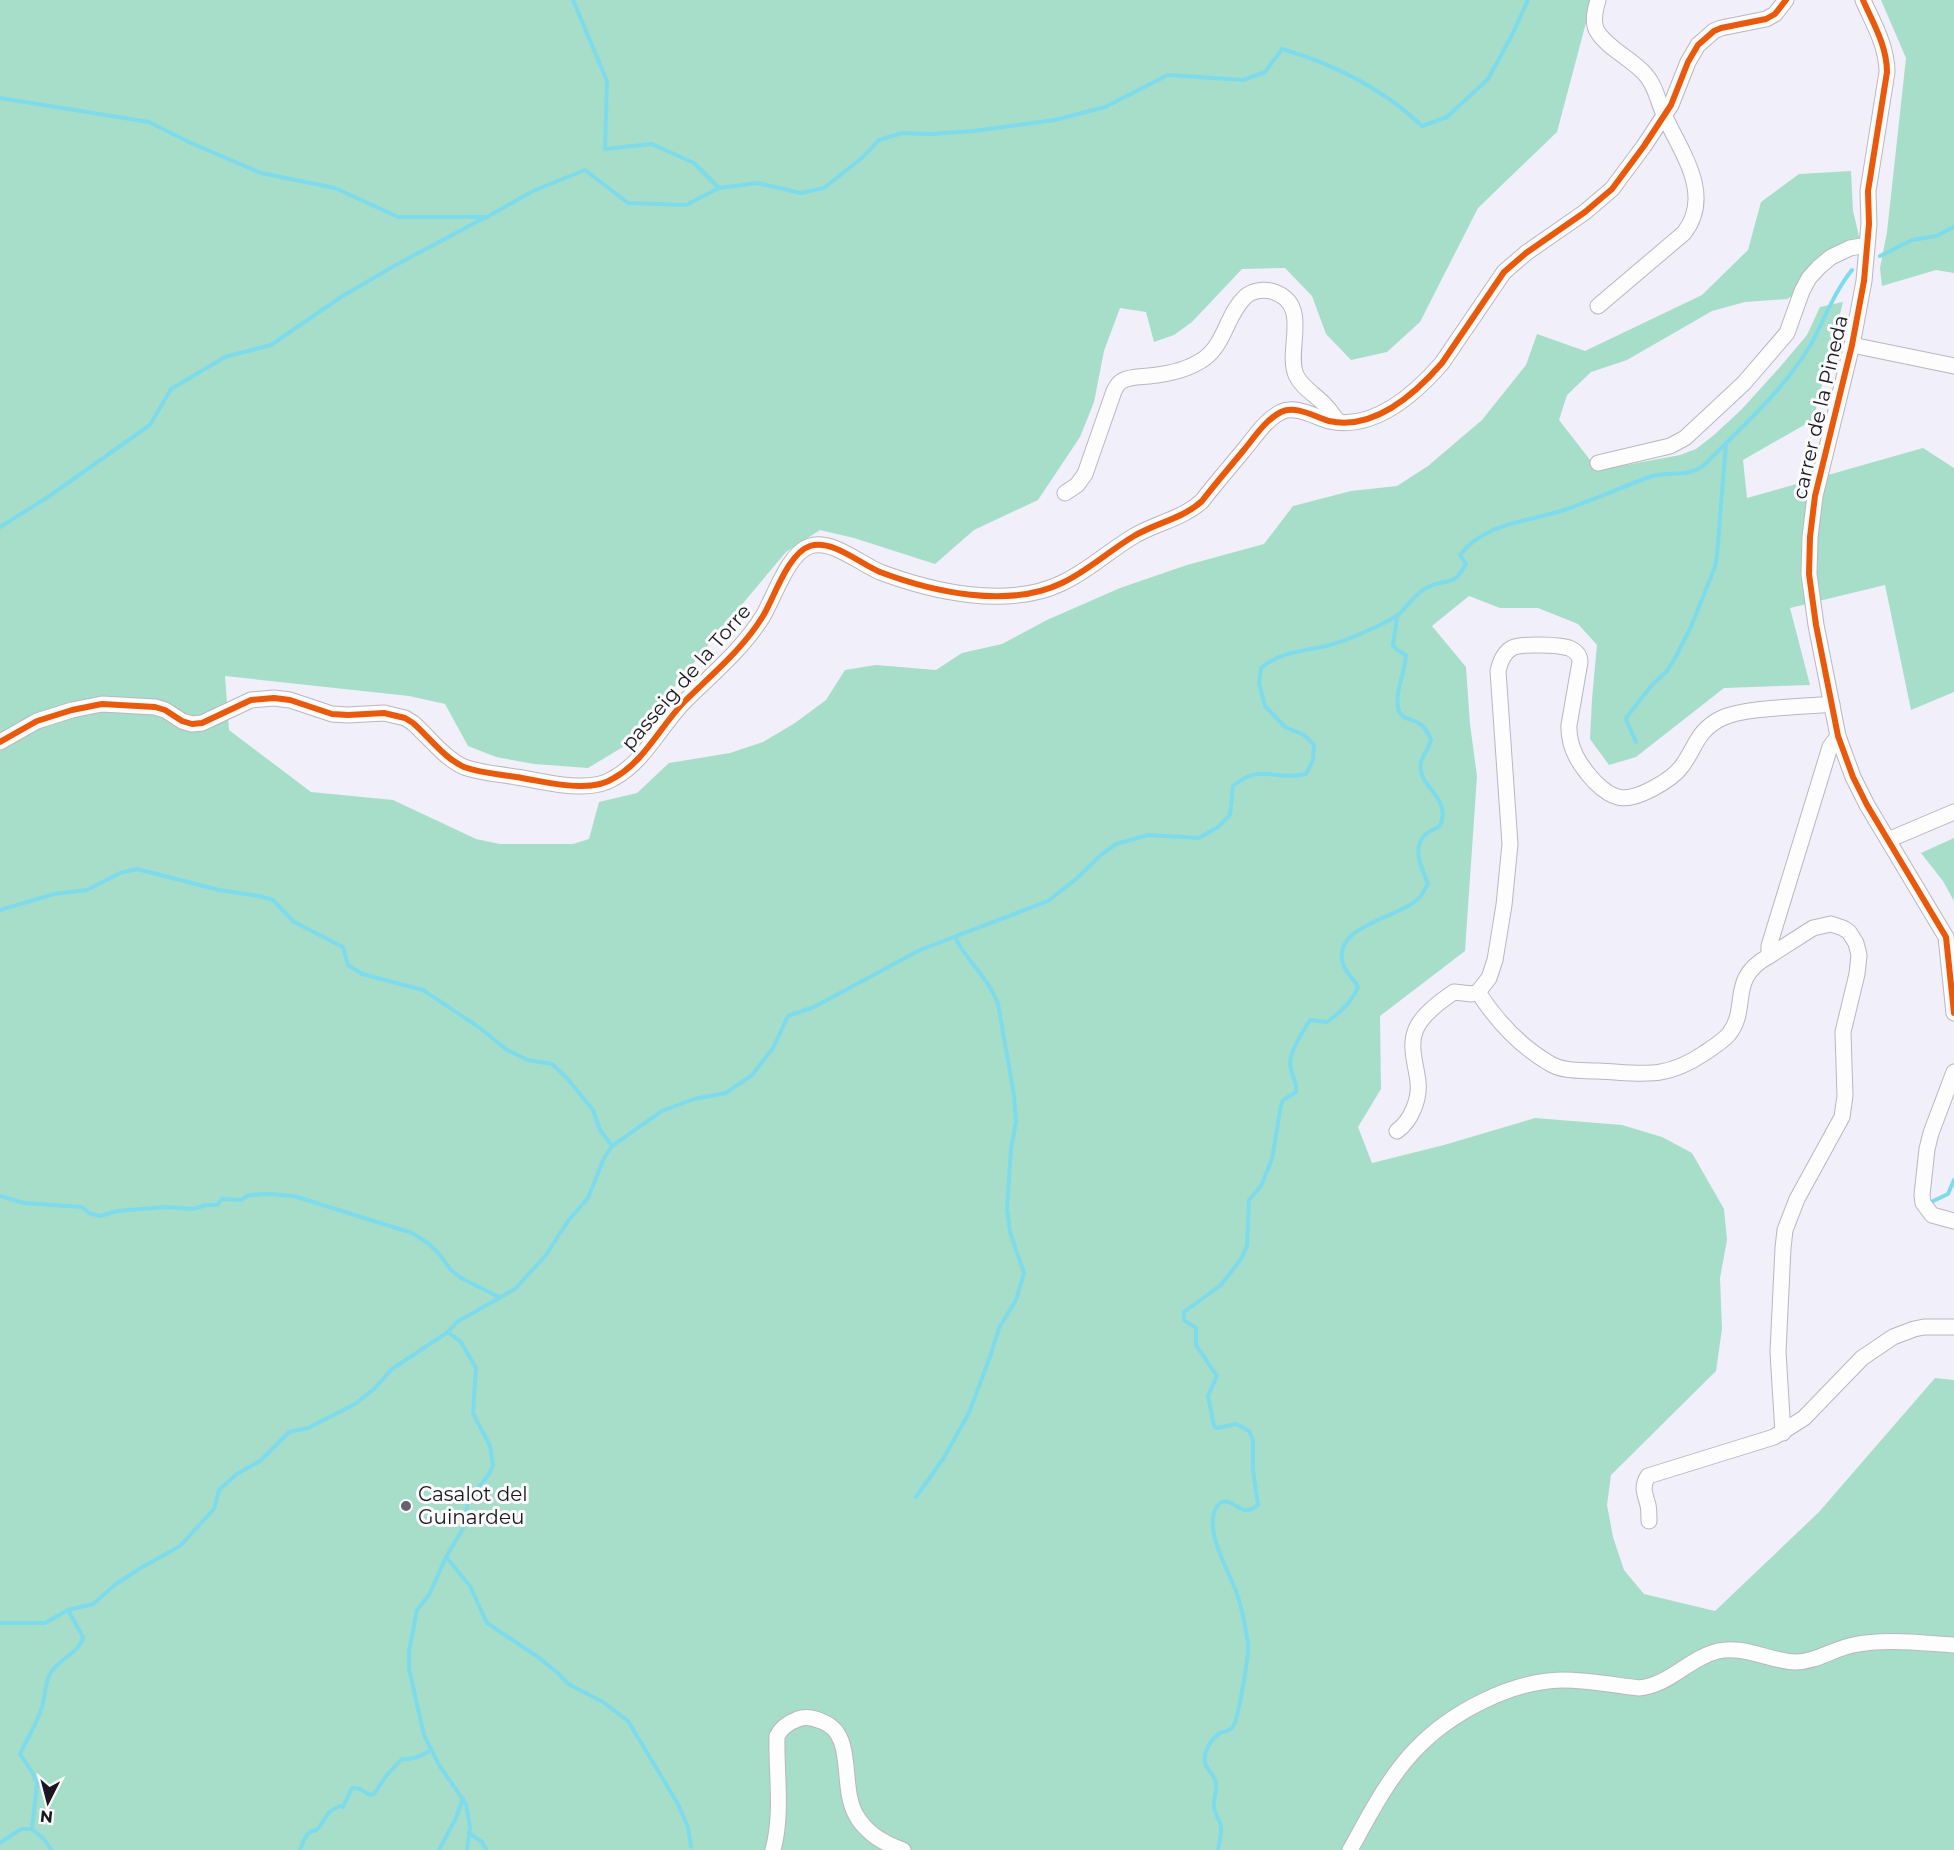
<svg xmlns="http://www.w3.org/2000/svg" width="1954" height="1850" viewBox="0 0 1954 1850" font-family="Montserrat,sans-serif">
	<style>
		.forest { fill: #a7dec9 }
		.lines { fill: none; stroke-linecap: round; stroke-linejoin: round }
		.stream { stroke: #7edbeb; stroke-width: 4 }
		.minor-casing { stroke: #b9b6c1; stroke-width: 17 }
		.minor { stroke: #fdfdfe; stroke-width: 15 }
		.cycleway-casing { stroke: #fbfbfb; stroke-width: 10 }
		.cycleway { stroke: #e8590c; stroke-width: 6 }
		.poi-dot { fill: #65626e; stroke: #fbfbfb; stroke-width: 2 }
		.labels { text-anchor: middle; stroke-width: 6; stroke-linejoin: round; paint-order: stroke }
		.street-label { font-size: 20px; fill: #191622; stroke: #fbfbfb }
		.poi-label { font-size: 20px; fill: #191622; stroke: #fbfbfb; text-anchor: start }
	</style>
	<rect width="100%" height="100%" fill="#f1effa"/>
	<!-- forest -->
	<g class="forest">
		<polygon points="0,0 1592,0 1557,132 1478,208 1420,322 1387,352 1351,360 1326,334 1312,296 1285,268 1242,269 1192,322 1174,335 1154,342 1146,312 1120,308 1104,351 1094,402 1080,437 1038,500 974,530 935,564 854,538 820,530 786,552 723,627 628,744 588,768 534,764 496,757 468,746 445,704 409,696 225,676 229,730 311,792 393,800 476,839 500,844 573,844 589,839 599,802 637,793 669,763 730,753 763,742 795,723 826,700 845,670 876,665 936,670 962,653 1002,644 1047,620 1120,588 1187,565 1264,544 1293,506 1351,491 1397,486 1428,466 1482,420 1526,365 1537,334 1585,351 1702,295 1748,250 1761,202 1799,174 1851,171 1853,211 1860,240 1803,290 1787,299 1745,302 1712,311 1627,360 1591,372 1567,395 1559,420 1594,465 1626,465 1680,455 1696,449 1714,435 1742,409 1780,367 1807,335 1820,307 1843,302 1813,420 1743,460 1747,498 1923,448 1954,468 1954,692 1911,710 1885,585 1790,608 1810,685 1724,688 1636,757 1609,765 1590,739 1592,699 1597,645 1578,624 1538,608 1500,608 1469,596 1432,626 1466,667 1470,724 1477,776 1465,951 1380,1016 1381,1089 1358,1127 1372,1163 1444,1145 1535,1118 1622,1125 1662,1137 1692,1153 1724,1209 1727,1240 1720,1278 1722,1329 1716,1371 1611,1475 1607,1505 1613,1537 1624,1570 1644,1594 1715,1611 1819,1512 1935,1378 1954,1380 1954,1850 0,1850"/>
		<polygon points="1881,0 1954,0 1954,273 1936,270 1882,286 1880,268 1887,232 1906,58"/>
		<polygon points="1954,838 1954,901 1943,881 1921,853"/>
	</g>
	<g class="lines">
		<!-- stream -->
		<g class="stream">
			<polyline points="573,0 607,81 605,149 652,144 694,163 719,188"/>
			<path d="M 0,98 L 149,122 L 191,143 L 261,173 L 335,188 L 398,217 L 487,217 L 533,191 L 585,170 L 628,203 L 686,205 L 719,188 L 758,183 L 801,193 L 824,188 L 862,158 L 879,140 L 902,133 L 931,134 L 974,131 L 1055,120 L 1105,107 L 1168,75 L 1243,80 L 1265,72 L 1282,49 C 1334,64 1382,88 1422,126 L 1447,117 L 1488,79 L 1512,35 L 1528,0"/>
			<polyline points="1880,256 1912,240 1936,236 1954,227"/>
			<polyline points="0,527 48,497 150,425 171,389 225,357 271,345 341,297 394,266 486,217"/>
			<polyline points="1636,742 1627,722 1626,718 1652,685 1667,671 1675,658 1690,629 1715,567 1717,555 1726,443"/>
			<polyline points="0,910 54,894 87,890 120,873 137,869 219,890 259,896 273,900 294,922 343,947 348,965 362,974 423,990 480,1028 507,1050 528,1060 552,1064 566,1077 593,1110 600,1130 612,1146"/>
			<polyline points="0,1196 24,1203 82,1207 89,1213 100,1216 117,1211 165,1207 193,1209 206,1205 217,1205 222,1199 241,1200 249,1195 269,1194 294,1196 412,1233 429,1244 440,1255 451,1270 461,1278 499,1297"/>
			<polyline points="1929,1203 1948,1194 1954,1180"/>
			<polyline points="448,1332 461,1342 476,1368 473,1413 490,1446 493,1465 489,1474 468,1501 464,1527 446,1557 429,1595 417,1610 409,1651 409,1669 424,1735 439,1765 466,1804 470,1827 467,1850"/>
			<path d="M 916,1497 L 943,1459 L 969,1413 L 991,1354 L 999,1328 L 1016,1300 L 1024,1273 L 1010,1232 L 1007,1208 L 1011,1149 L 1016,1122 L 1014,1095 L 998,1004 C 989,978 966,961 955,937"/>
			<polyline points="446,1557 470,1586 487,1623 538,1657 559,1674 568,1684 603,1702 628,1721 678,1804 688,1827 691,1847"/>
			<path d="M 0,1623 L 45,1623 L 68,1610 L 93,1604 L 116,1584 L 139,1569 L 180,1546 L 214,1509 L 219,1490 L 237,1474 L 260,1461 L 289,1432 L 308,1428 L 355,1404 L 374,1389 L 392,1369 L 448,1332 L 457,1322 L 515,1289 L 546,1255 L 568,1221 L 588,1198 L 604,1158 L 612,1146 L 662,1111 L 694,1099 L 726,1093 L 752,1075 L 773,1048 L 788,1016 L 814,1007 L 920,950 L 1048,901 L 1076,879 L 1102,854 L 1116,844 L 1148,835 L 1199,838 L 1218,827 L 1230,815 L 1233,786 C 1262,762 1275,782 1306,774 L 1313,760 L 1314,745 L 1304,735 L 1285,727 L 1265,706 L 1259,683 L 1261,668 C 1282,651 1301,652 1326,646 C 1343,642 1361,634 1378,626 C 1384,623 1392,619 1398,615 C 1408,606 1416,592 1428,587 C 1448,577 1452,589 1466,564 L 1460,555 C 1485,522 1528,522 1564,510 C 1594,500 1622,487 1652,476 C 1671,471 1685,478 1703,466 C 1741,428 1782,392 1810,346 C 1824,321 1834,292 1852,270"/>
			<polyline points="469,1833 482,1842 486,1850"/>
			<polyline points="0,1843 21,1829 32,1829"/>
			<path d="M 51,1850 L 44,1839 L 32,1829 L 37,1784 L 32,1772 L 20,1754 C 27,1739 37,1723 42,1707 C 46,1694 44,1682 52,1671 C 61,1658 80,1652 83,1637 L 68,1610"/>
			<path d="M 300,1850 C 302,1844 305,1836 310,1832 C 318,1827 313,1835 319,1827 C 328,1816 324,1813 340,1806 L 343,1807 L 352,1788 L 360,1789 L 370,1795 L 374,1794 L 386,1776 L 402,1759 C 413,1760 421,1756 431,1750"/>
			<polyline points="439,1850 456,1818 463,1799"/>
			<path d="M 1218,1850 C 1219,1843 1222,1834 1221,1828 C 1221,1820 1214,1814 1214,1807 C 1213,1799 1217,1791 1216,1784 C 1215,1772 1200,1768 1206,1751 C 1208,1745 1214,1737 1220,1733 C 1224,1731 1228,1732 1232,1728 C 1238,1723 1249,1655 1248,1644 C 1246,1629 1241,1605 1236,1591 C 1228,1570 1205,1531 1215,1510 C 1224,1492 1235,1508 1245,1510 C 1250,1511 1254,1508 1258,1505 L 1253,1470 L 1253,1440 L 1249,1431 L 1236,1424 L 1217,1428 L 1214,1426 L 1208,1396 L 1217,1376 L 1196,1345 L 1196,1328 L 1184,1320 L 1184,1312 L 1221,1285 L 1241,1259 L 1247,1246 L 1249,1200 L 1261,1186 L 1272,1159 L 1281,1105 L 1283,1100 L 1296,1092 C 1297,1080 1291,1075 1290,1064 C 1290,1050 1303,1032 1310,1020 L 1327,1022 C 1338,1014 1353,1001 1358,987 C 1354,979 1346,973 1343,964 C 1331,924 1401,919 1421,896 C 1423,893 1425,888 1428,884 C 1422,868 1410,847 1427,833 C 1431,830 1436,829 1440,826 C 1453,796 1416,788 1421,762 C 1423,755 1429,748 1431,740 C 1429,735 1426,728 1420,724 C 1412,718 1401,721 1398,708 C 1395,690 1405,673 1406,655 L 1397,650 L 1393,645 L 1397,617"/>
		</g>
		<defs>
			<g id="minor">
				<path d="M 1598,0 C 1595,10 1592,22 1597,31 C 1607,48 1632,59 1645,74 C 1657,87 1658,104 1666,119 C 1683,155 1713,196 1684,233 L 1598,306"/>
				<path d="M 1863,0 C 1873,23 1887,46 1887,72 L 1868,191 L 1869,224 L 1864,281 L 1852,345 L 1815,496 L 1810,537 L 1809,574 L 1816,625 L 1838,736 L 1853,777 L 1867,805 L 1946,937 L 1954,1013"/>
				<polyline points="1852,345 1954,366"/>
				<polyline points="1598,463 1670,446 1685,438 1744,383 1787,333 1802,291 1809,278 1819,267 1831,257 1850,248 1867,245"/>
				<path d="M 1065,493 L 1077,485 L 1085,474 L 1114,391 C 1116,387 1118,383 1122,381 C 1130,376 1141,377 1149,376 C 1169,374 1189,370 1205,358 C 1225,343 1227,314 1245,297 C 1251,291 1262,289 1271,291 C 1313,303 1285,348 1296,375 C 1302,388 1316,395 1325,405 C 1330,410 1334,417 1339,422"/>
				<path d="M 0,742 L 37,721 L 72,710 L 102,704 L 155,707 L 165,710 L 182,721 L 192,724 L 202,723 L 251,700 L 274,698 L 290,700 L 332,714 L 348,715 L 384,713 L 405,718 L 413,723 C 429,737 444,758 464,767 C 480,773 499,774 516,777 C 537,780 560,787 582,786 C 592,786 605,784 614,778 C 645,761 661,725 685,701 C 712,674 743,649 763,616 C 774,598 788,553 810,546 C 832,539 859,563 880,572 C 933,592 1008,609 1062,583 C 1088,571 1110,550 1134,536 C 1156,523 1184,518 1202,501 C 1215,484 1229,468 1243,451 C 1254,438 1265,420 1281,412 C 1296,405 1315,417 1329,421 C 1374,431 1415,394 1442,363 L 1504,272 L 1526,253 L 1585,212 L 1612,189 L 1644,146 L 1671,105 L 1688,62 L 1698,45 L 1714,31 L 1721,28 L 1766,19 L 1775,14 L 1786,0"/>
				<polyline points="1888,840 1954,812"/>
				<polyline points="1769,956 1813,928 1831,924 1843,928 1849,932 1856,943 1859,955 1857,974 1843,1032 1845,1096 1842,1117 1797,1199 1785,1230 1783,1248 1778,1352 1783,1433"/>
				<path d="M 1478,992 L 1489,978 L 1495,960 L 1504,905 L 1510,844 L 1498,671 C 1500,662 1503,653 1512,648 C 1522,643 1559,645 1569,648 C 1576,651 1580,655 1580,662 L 1569,725 C 1568,748 1580,766 1595,782 C 1601,788 1609,795 1618,797 C 1635,802 1672,780 1682,766 C 1696,747 1697,730 1722,718 C 1746,707 1804,707 1832,704"/>
				<path d="M 1478,992 C 1496,1020 1520,1046 1549,1063 C 1563,1072 1582,1070 1598,1071 C 1642,1073 1664,1080 1703,1054 C 1712,1048 1722,1042 1729,1034 C 1750,1007 1727,979 1769,956 L 1769,946 L 1830,747 L 1838,736"/>
				<polyline points="1954,1072 1931,1133 1927,1149 1922,1195 1923,1203 1932,1215 1954,1221"/>
				<path d="M 1397,1131 C 1411,1121 1420,1099 1418,1082 C 1416,1063 1408,1045 1417,1027 C 1424,1013 1442,1000 1454,992 L 1472,994 L 1478,992"/>
				<path d="M 1649,1521 C 1649,1516 1649,1510 1648,1505 C 1645,1494 1641,1487 1648,1476 L 1774,1437 L 1804,1418 L 1862,1358 L 1893,1337 L 1914,1329 L 1924,1327 L 1954,1327"/>
				<path d="M 773,1850 C 783,1812 776,1775 777,1736 C 781,1728 790,1722 798,1719 C 805,1716 814,1718 821,1721 C 857,1733 839,1786 856,1815 C 866,1833 885,1844 903,1850"/>
				<path d="M 1350,1850 C 1369,1816 1388,1778 1415,1750 C 1450,1713 1510,1681 1562,1680 C 1587,1680 1614,1685 1639,1688 C 1670,1685 1689,1658 1718,1651 C 1744,1645 1769,1661 1795,1662 C 1816,1662 1833,1649 1853,1645 C 1885,1638 1921,1643 1954,1645"/>
			</g>
		</defs>
		<!-- minor casing -->
		<use href="#minor" class="minor-casing"/>
		<!-- minor -->
		<use href="#minor" class="minor"/>
		<defs>
			<g id="cycleway">
				<path d="M 1863,0 C 1873,23 1887,46 1887,72 L 1868,191 L 1869,224 L 1864,281 L 1852,345 L 1815,496 L 1810,537 L 1809,574 L 1816,625 L 1838,736 L 1853,777 L 1867,805 L 1946,937 L 1954,1013"/>
				<path d="M 0,742 L 37,721 L 72,710 L 102,704 L 155,707 L 165,710 L 182,721 L 192,724 L 202,723 L 251,700 L 274,698 L 290,700 L 332,714 L 348,715 L 384,713 L 405,718 L 413,723 C 429,737 444,758 464,767 C 480,773 499,774 516,777 C 537,780 560,787 582,786 C 592,786 605,784 614,778 C 645,761 661,725 685,701 C 712,674 743,649 763,616 C 774,598 788,553 810,546 C 832,539 859,563 880,572 C 933,592 1008,609 1062,583 C 1088,571 1110,550 1134,536 C 1156,523 1184,518 1202,501 C 1215,484 1229,468 1243,451 C 1254,438 1265,420 1281,412 C 1296,405 1315,417 1329,421 C 1374,431 1415,394 1442,363 L 1504,272 L 1526,253 L 1585,212 L 1612,189 L 1644,146 L 1671,105 L 1688,62 L 1698,45 L 1714,31 L 1721,28 L 1766,19 L 1775,14 L 1786,0"/>
			</g>
		</defs>
		<!-- cycleway casing -->
		<use href="#cycleway" class="cycleway-casing"/>
		<!-- cycleway -->
		<use href="#cycleway" class="cycleway"/>
	</g>
	<!-- markers -->
	<circle class="poi-dot" cx="406" cy="1506" r="6"/>
	<g class="labels">
		<!-- street labels -->
		<g class="street-label">
			<text transform="translate(1820 407) rotate(-77)" y="7">carrer de la Pineda</text>
			<text transform="translate(686 677) rotate(-49)" y="7">passeig de la Torre</text>
		</g>
		<!-- poi labels -->
		<g class="poi-label">
			<text x="418" y="1501">Casalot del<tspan x="418" dy="23">Guinardeu</tspan></text>
		</g>
	</g>
	<!-- north arrow -->
	<g transform="translate(48 1802) rotate(186)" stroke="#fbfbfb" stroke-width="4.5" paint-order="stroke">
	<path d="M0-4.5L10 22L0 15L-10 22Z" fill="#191622"/>
	<text y="-9" font-size="16" font-weight="bold" text-anchor="middle" fill="#191622">N</text>
	</g>
</svg>
